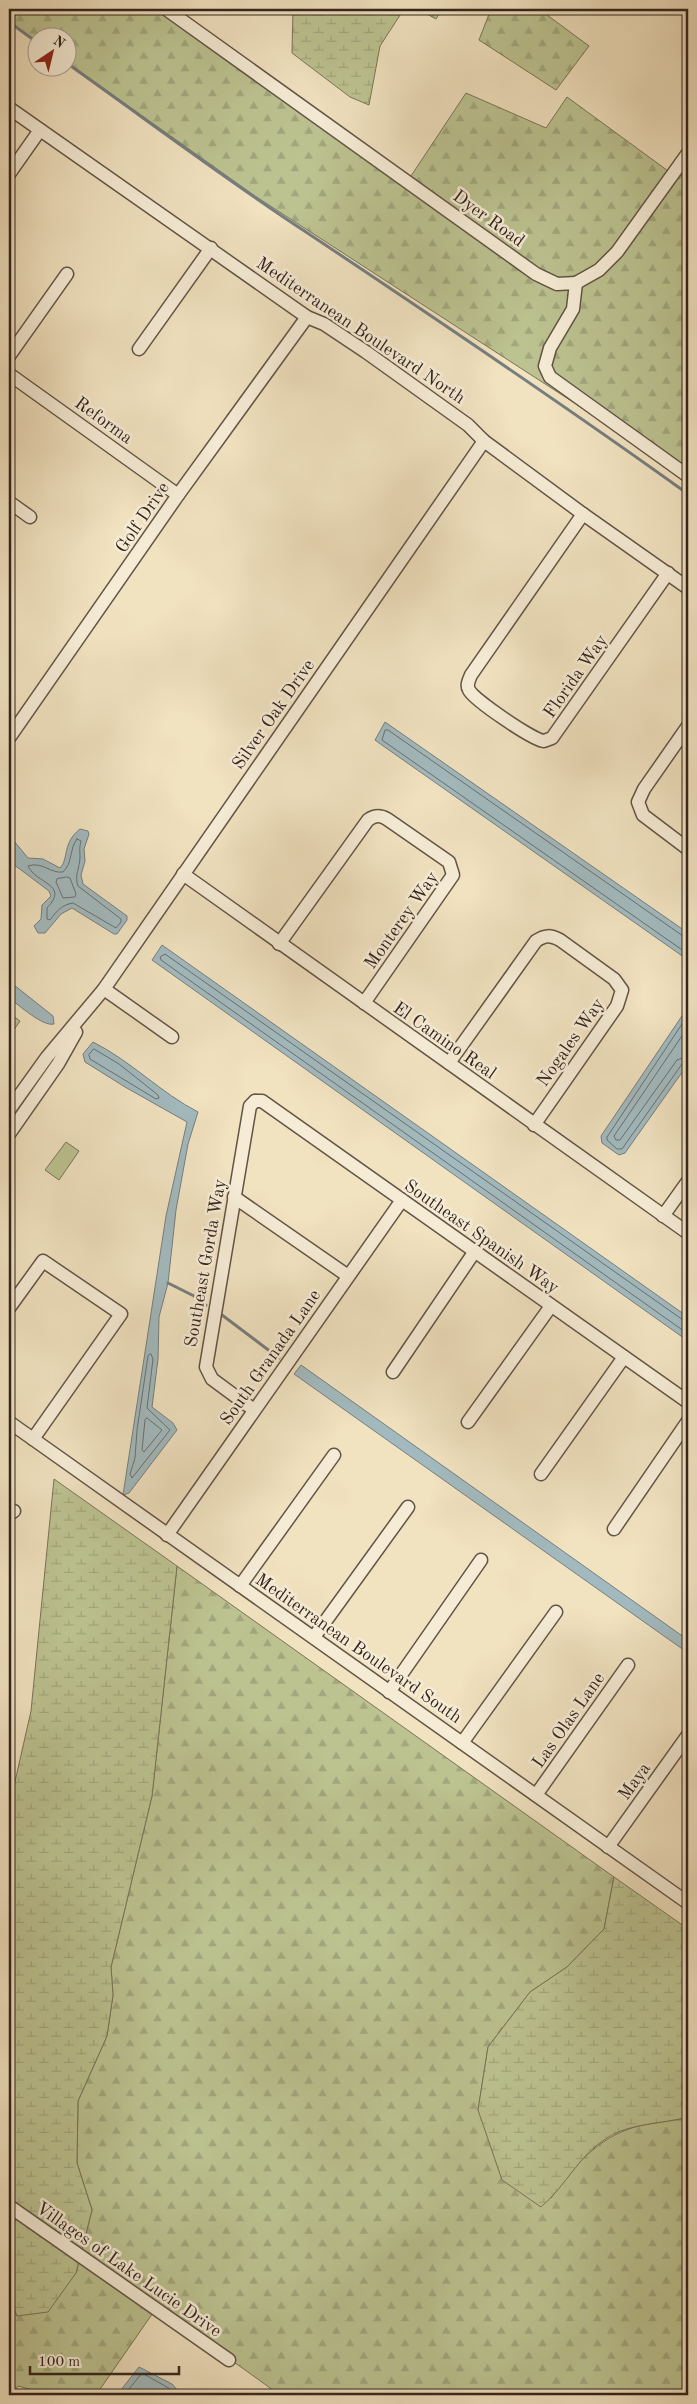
<svg xmlns="http://www.w3.org/2000/svg" width="697" height="2404" viewBox="0 0 697 2404" font-family="'Old Standard TT',serif">
	<style>
		.forest { fill: url(#forest-firs); stroke: #787458 }
		.wetland { fill: url(#wetland-marsh); stroke: #787458 }
		.pitch { fill: #bcc391; stroke: #787458 }
		.water { fill: #a2babf; stroke: #767e7f }
		.lines { fill: none; stroke-linecap: round; stroke-linejoin: round }
		.shore { stroke: #6a6f6e; stroke-width: 1 }
		.stream { stroke: #767e7f; stroke-width: 3 }
		.minor-casing { stroke: #625446; stroke-width: 15 }
		.minor { stroke: #f6ecd6; stroke-width: 12 }
		.labels { text-anchor: middle; stroke-width: 5; stroke-linejoin: round; paint-order: stroke }
		.street-label { font-size: 18px; fill: #33241e; stroke: #f6ecd6 }
	</style>
	<defs>
		<pattern id="forest-firs" width="22" height="20" patternUnits="userSpaceOnUse" patternTransform="scale(1.25)"><rect width="22" height="20" fill="#bcc391"/><path d="M5 1l3.5 6h-7zM16 11l3.5 6h-7z" fill="#a2a77d"/></pattern>
		<pattern id="wetland-marsh" width="20" height="14" patternUnits="userSpaceOnUse" patternTransform="scale(1.25)"><rect width="20" height="14" fill="#bcc391"/><path d="M1 5h8M5 5V1M11 12h8M15 12V8" fill="none" stroke="#a2a77d"/></pattern>
	</defs>
	<rect width="100%" height="100%" fill="#f1e2c0"/>
	<filter id="stains"><feTurbulence type="fractalNoise" baseFrequency=".004" numOctaves="4"/><feColorMatrix values="0 0 0 0 .2 0 0 0 0 .09 0 0 0 0 .02 0 0 0 .5 -.17"/></filter>
	<radialGradient id="worn" r=".72"><stop offset=".6" stop-color="#630" stop-opacity="0"/><stop offset="1" stop-color="#630" stop-opacity=".3"/></radialGradient>
	<!-- forest -->
	<g class="forest">
		<polygon points="9,9 164,9 409,179 466,93 546,128 567,97 679,179 688,167 688,481 576,404 255,196 68,63 68,38 38,38 37,42 9,22"/>
		<polygon points="418,9 442,9 436,19"/>
		<polygon points="491,9 539,9 589,46 556,90 479,40"/>
		<path d="M 177,1566 L 614,1877 L 604,1929 L 567,1967 L 530,1992 L 488,2047 L 478,2110 L 551,2198 C 573,2167 597,2138 635,2127 C 652,2122 671,2122 688,2117 L 688,2395 L 280,2395 L 157,2307 L 96,2395 L 52,2395 L 18,2386 L 12,2395 L 9,2395 L 9,2296 L 17,2316 L 76,2273 L 92,2210 L 77,2163 L 78,2101 L 107,2036 L 113,1995 L 111,1967 L 152,1796 Z"/>
		<polygon points="9,2193 12,2195 15,2221 10,2246 11,2275 9,2286"/>
	</g>
	<!-- wetland -->
	<g class="wetland">
		<polygon points="293,9 404,9 380,46 369,105 350,97 292,53"/>
		<polygon points="54,1479 177,1566 152,1796 111,1967 113,1995 107,2036 78,2101 77,2163 92,2210 76,2273 48,2312 17,2316 9,2296 11,2275 9,2246 15,2221 9,2177 9,1808 31,1711"/>
		<path d="M 614,1877 L 688,1929 L 688,2117 C 662,2124 630,2123 607,2138 C 579,2155 565,2187 541,2207 L 502,2180 L 478,2110 L 488,2047 L 530,1992 L 567,1967 L 604,1929 Z"/>
	</g>
	<!-- pitch -->
	<g class="pitch">
		<polygon points="9,1013 20,1021 9,1037"/>
		<polygon points="66,1142 79,1151 59,1180 45,1170"/>
	</g>
	<!-- water -->
	<g class="water">
		<polygon points="385,722 688,933 688,960 379,743 375,740"/>
		<path d="M 80,829 L 88,831 L 89,834 L 84,849 L 85,861 L 81,875 L 83,884 L 127,916 L 127,920 L 117,934 L 114,934 L 72,908 L 61,914 L 45,933 L 38,933 L 34,926 L 41,919 L 42,905 L 51,896 L 49,891 L 9,861 L 9,835 L 28,858 L 43,859 L 60,868 C 69,859 62,843 80,829 Z"/>
		<polygon points="162,945 688,1317 688,1341 152,960"/>
		<path d="M 9,981 L 53,1016 L 54,1024 C 43,1027 19,1005 9,998 Z"/>
		<polygon points="688,1007 688,1064 625,1153 619,1155 602,1143 601,1136"/>
		<path d="M 93,1042 C 131,1061 161,1093 198,1112 L 188,1144 L 176,1210 L 168,1283 L 159,1317 L 158,1359 L 152,1407 L 173,1423 L 177,1430 L 129,1493 L 123,1495 L 166,1216 L 187,1122 L 125,1087 L 85,1062 L 83,1054 Z"/>
		<polygon points="301,1365 688,1640 688,1653 294,1374"/>
		<polygon points="139,2367 172,2384 179,2392 152,2395 117,2395"/>
	</g>
	<g class="lines">
		<!-- shore -->
		<g class="shore">
			<path d="M 77,839 L 81,841 C 79,848 80,851 80,857 C 80,868 74,875 78,886 L 121,919 L 121,922 L 116,928 L 73,903 C 61,905 57,911 50,920 L 47,919 L 47,908 C 70,884 36,884 28,866 C 42,861 51,874 63,872 C 73,863 69,849 77,839 Z"/>
			<polygon points="67,877 70,878 76,894 75,897 63,898 56,882 57,879"/>
			<polyline points="688,937 683,936 388,730 385,730 382,740 688,954"/>
			<polyline points="688,1015 607,1137 607,1140 617,1149 622,1149 682,1064 688,1062"/>
			<polyline points="688,1027 614,1136 616,1140 620,1140 677,1060 688,1056"/>
			<polygon points="94,1049 119,1064 158,1095 159,1098 156,1099 90,1059 89,1055"/>
			<polyline points="688,1321 683,1320 165,954 160,957 161,960 688,1334"/>
			<polygon points="151,1354 153,1359 147,1408 170,1430 132,1478 130,1474 135,1458 137,1430 148,1356"/>
			<polygon points="147,1418 162,1430 144,1452 142,1450 145,1420"/>
			<polyline points="124,2395 142,2373 172,2390 173,2395"/>
		</g>
		<!-- stream -->
		<g class="stream">
			<polyline points="9,22 38,43"/>
			<path d="M 68,64 C 147,120 225,179 306,232 C 435,318 563,404 688,494"/>
			<polyline points="168,1283 194,1296 206,1305"/>
			<polyline points="222,1315 279,1358"/>
		</g>
		<defs>
			<g id="minor">
				<polyline points="166,9 536,274 557,284 576,283 573,309 550,348 545,366 550,377 688,476"/>
				<polyline points="9,108 307,317 324,324 366,352 468,425 484,441 583,514 688,588"/>
				<polyline points="9,174 40,130"/>
				<polyline points="576,283 599,270 617,252 688,153"/>
				<polyline points="139,349 211,248"/>
				<polyline points="9,356 67,274"/>
				<polyline points="9,374 178,495"/>
				<polyline points="9,502 30,517"/>
				<path d="M 583,514 L 471,675 C 469,680 466,685 469,690 C 474,700 533,740 544,741 L 552,738 L 668,573"/>
				<polyline points="688,726 644,789 638,802 643,815 688,849"/>
				<polyline points="9,738 178,495 307,317"/>
				<polyline points="183,874 688,1233"/>
				<path d="M 279,944 L 368,820 C 375,815 380,815 387,819 L 449,862 L 453,875 L 364,1003"/>
				<polyline points="104,989 172,1037"/>
				<path d="M 449,1063 L 536,941 C 545,935 550,935 560,940 L 614,979 L 622,990 L 617,1006 L 534,1125"/>
				<polyline points="255,1101 262,1101 688,1402"/>
				<polyline points="9,1110 47,1057 104,989 484,441"/>
				<polyline points="9,1134 58,1064 76,1032"/>
				<polyline points="234,1197 348,1276"/>
				<polyline points="663,1216 688,1181"/>
				<polyline points="9,1308 43,1261 121,1314 33,1439"/>
				<polyline points="393,1372 475,1251"/>
				<polyline points="254,1410 212,1379 206,1367 250,1106 255,1101"/>
				<polyline points="9,1422 688,1903"/>
				<polyline points="468,1422 551,1306"/>
				<polyline points="541,1474 624,1357"/>
				<polyline points="9,1514 14,1511"/>
				<polyline points="614,1529 688,1421"/>
				<polyline points="167,1535 402,1200"/>
				<polyline points="240,1586 334,1455"/>
				<polyline points="314,1637 408,1507"/>
				<polyline points="389,1692 481,1560"/>
				<polyline points="462,1743 556,1612"/>
				<polyline points="536,1795 628,1665"/>
				<polyline points="608,1847 688,1735"/>
				<polyline points="9,2206 229,2360"/>
			</g>
		</defs>
		<!-- minor casing -->
		<use href="#minor" class="minor-casing"/>
		<!-- minor -->
		<use href="#minor" class="minor"/>
	</g>
	<g class="labels">
		<!-- street labels -->
		<g class="street-label">
			<text transform="translate(489 218) rotate(36)" y="6">Dyer Road</text>
			<text transform="translate(361 330) rotate(34)" y="6">Mediterranean Boulevard North</text>
			<text transform="translate(104 420) rotate(36)" y="6">Reforma</text>
			<text transform="translate(142 517) rotate(-56)" y="6">Golf Drive</text>
			<text transform="translate(575 676) rotate(-55)" y="6">Florida Way</text>
			<text transform="translate(273 714) rotate(-55)" y="6">Silver Oak Drive</text>
			<text transform="translate(401 920) rotate(-55)" y="6">Monterey Way</text>
			<text transform="translate(445 1040) rotate(35)" y="6">El Camino Real</text>
			<text transform="translate(570 1042) rotate(-55)" y="6">Nogales Way</text>
			<text transform="translate(482 1236) rotate(35)" y="6">Southeast Spanish Way</text>
			<text transform="translate(205 1263) rotate(-80)" y="6">Southeast Gorda Way</text>
			<text transform="translate(270 1357) rotate(-55)" y="6">South Granada Lane</text>
			<text transform="translate(359 1648) rotate(35)" y="6">Mediterranean Boulevard South</text>
			<text transform="translate(568 1720) rotate(-55)" y="6">Las Olas Lane</text>
			<text transform="translate(634 1781) rotate(-54)" y="6">Maya</text>
			<text transform="translate(129 2269) rotate(35)" y="6">Villages of Lake Lucie Drive</text>
		</g>
	</g>
	<!-- margin -->
	<rect width="697" height="2404" fill="none" stroke="#f1e2c0" stroke-width="30"/>
	<rect x="10" y="10" width="677" height="2384" fill="none" stroke="#33241e" stroke-width="2.5"/>
	<rect x="15" y="15" width="667" height="2374" fill="none" stroke="#33241e"/>
	<!-- north arrow -->
	<g transform="translate(52 52) rotate(35)"><circle r="24" fill="#f6ecd6" stroke="#a89c8c"/>
	<path d="M0-4L9 19L0 12L-9 19Z" fill="#8f2418"/>
	<text y="-8" font-size="14" font-weight="bold" text-anchor="middle" fill="#33241e">N</text>
	</g>
	<!-- scale -->
	<path d="M30 2366v8h149v-8" fill="none" stroke="#33241e" stroke-width="2.5"/>
	<text x="38" y="2366" font-size="15" fill="#33241e" stroke="#f6ecd6" stroke-width="4" paint-order="stroke">100 m</text>
	<rect width="100%" height="100%" filter="url(#stains)"/>
	<rect width="100%" height="100%" fill="url(#worn)"/>
</svg>
